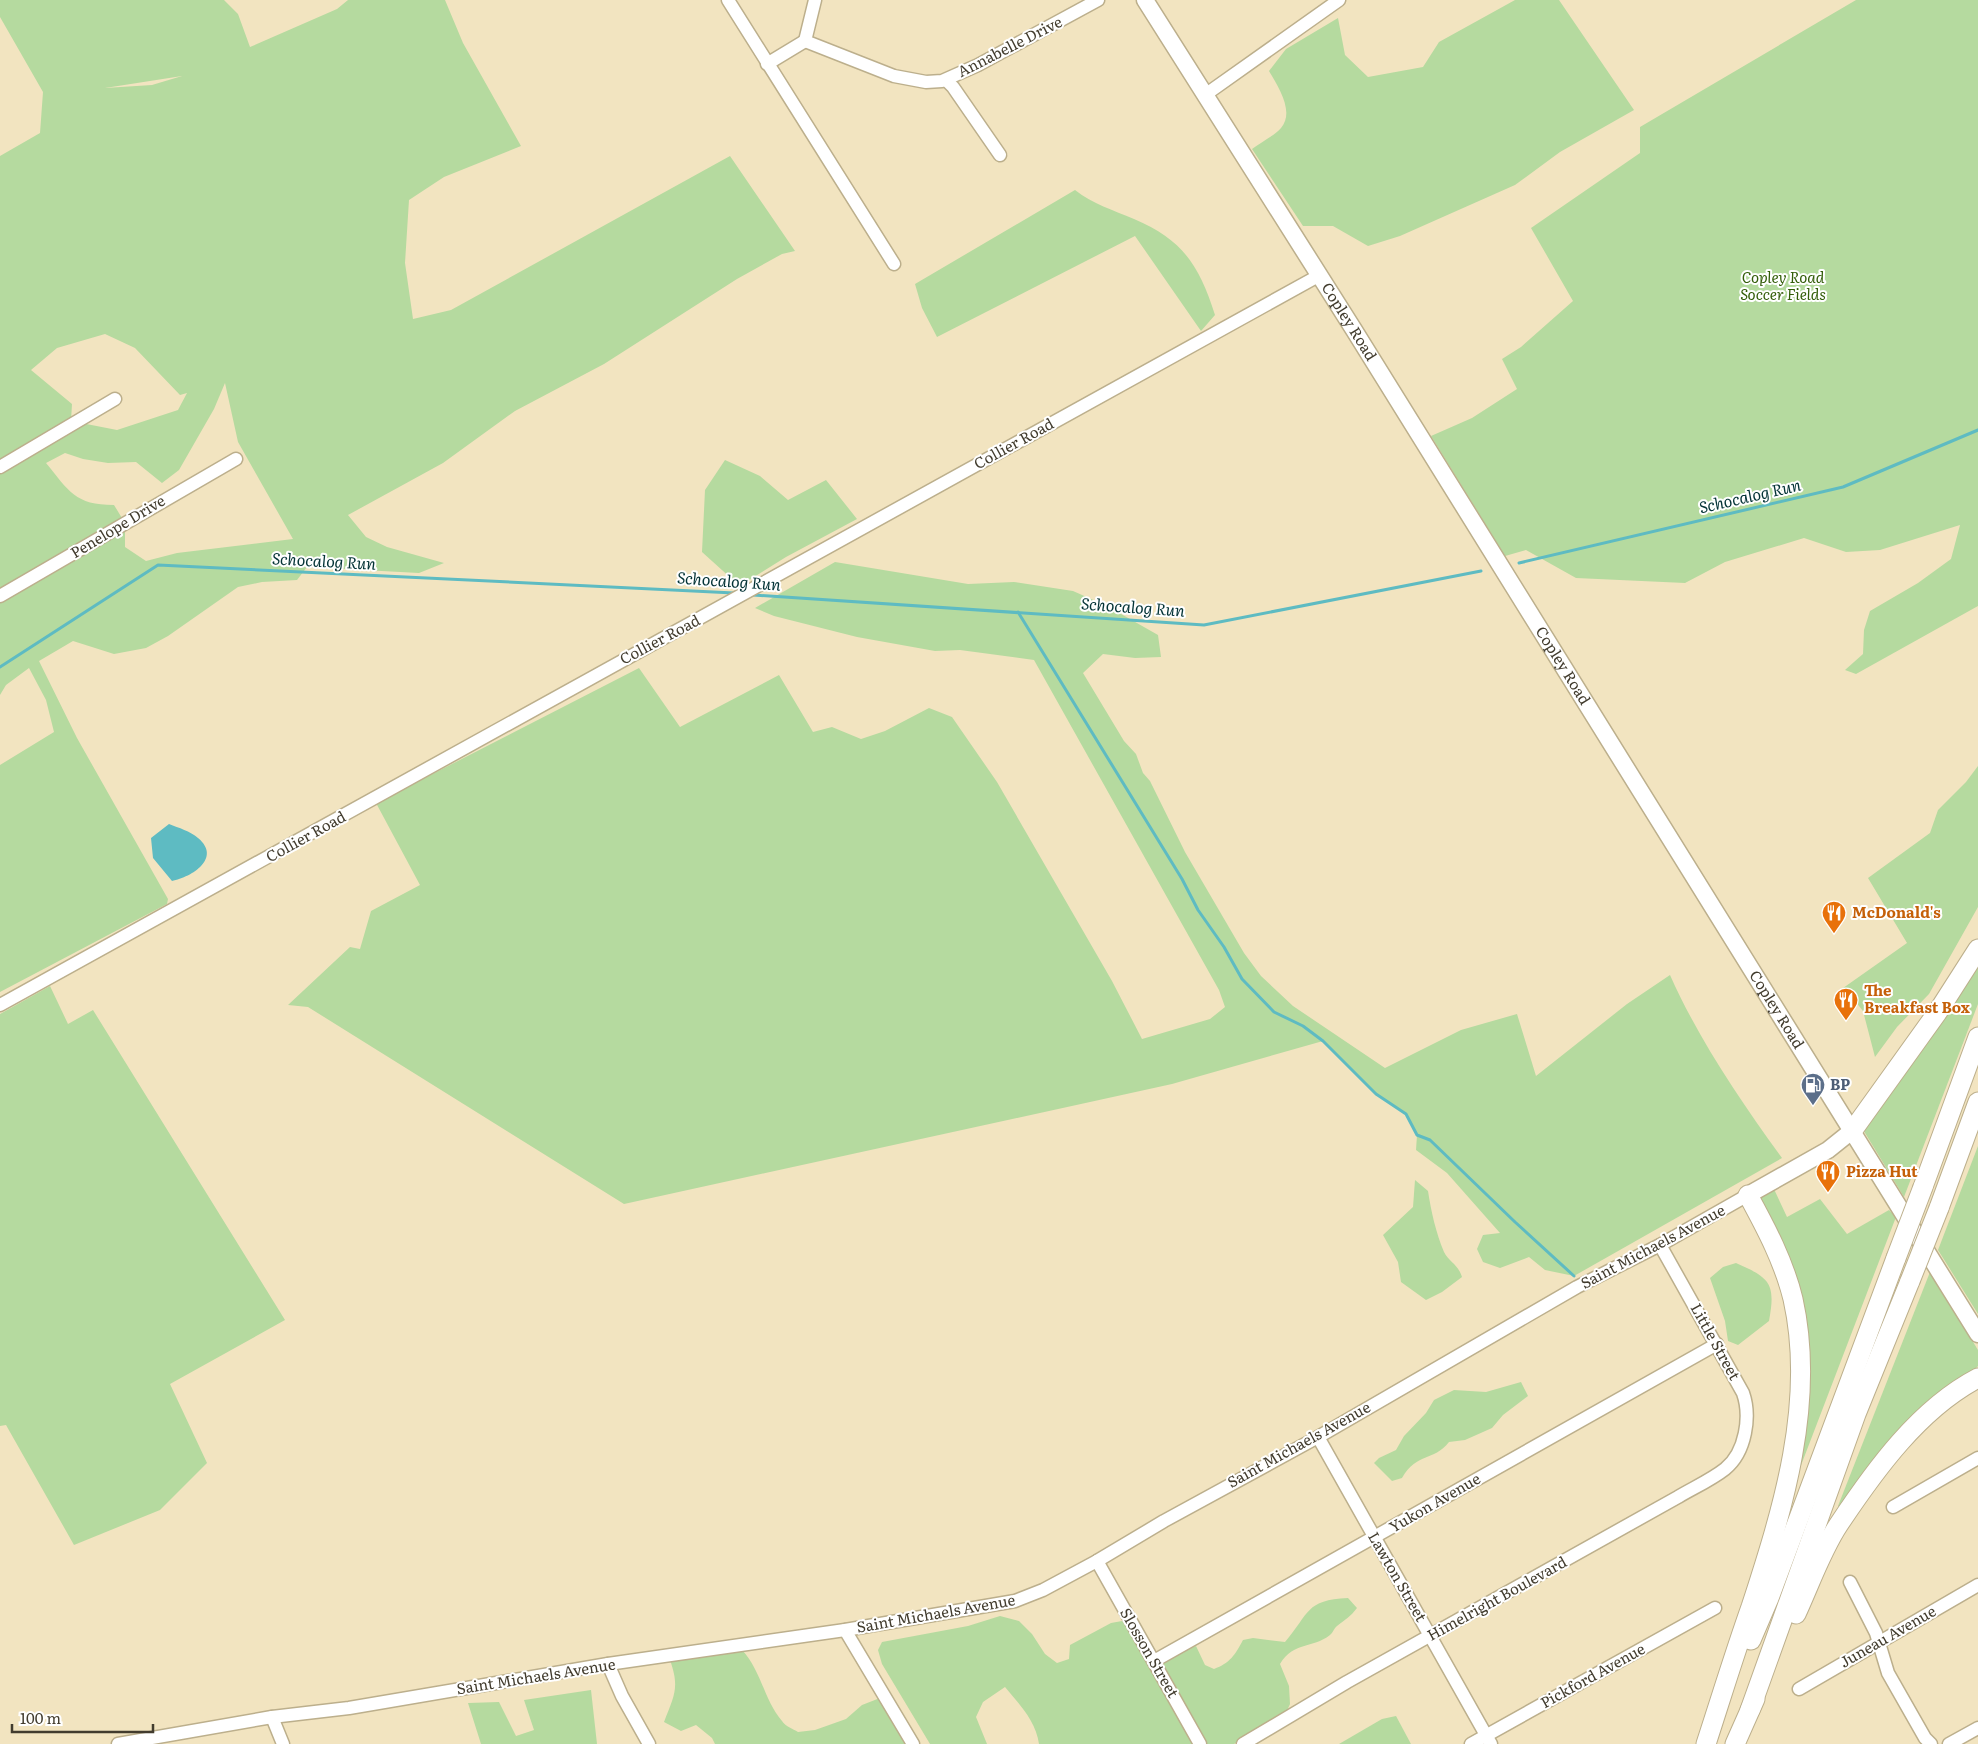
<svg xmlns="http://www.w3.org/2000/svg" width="1978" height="1744" viewBox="0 0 1978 1744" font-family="Literata,serif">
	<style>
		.green { fill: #b5da9f; fill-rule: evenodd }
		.water { fill: #5ebbc2 }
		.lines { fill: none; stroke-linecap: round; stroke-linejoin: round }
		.stream { stroke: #5ebbc2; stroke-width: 3 }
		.minor-casing { stroke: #bcaf8c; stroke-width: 15 }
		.major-casing { stroke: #bcaf8c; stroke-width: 19 }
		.highway-casing { stroke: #bcaf8c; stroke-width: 21 }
		.minor { stroke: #fff; stroke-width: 12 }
		.major { stroke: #fff; stroke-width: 16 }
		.highway { stroke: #fff; stroke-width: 19 }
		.highway-bridge-casing { stroke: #bcaf8c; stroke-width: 21; stroke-linecap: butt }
		.highway-bridge { stroke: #fff; stroke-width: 19 }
		.labels { text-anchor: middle; stroke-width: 4; stroke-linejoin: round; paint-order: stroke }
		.street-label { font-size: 15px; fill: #423c2e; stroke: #fff }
		.park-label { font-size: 15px; font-style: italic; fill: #325d08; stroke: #fff }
		.food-label { font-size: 15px; font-weight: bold; fill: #c56008; stroke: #fff; text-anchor: start }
		.service-label { font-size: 15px; font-weight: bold; fill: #4e5e75; stroke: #fff; text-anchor: start }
		.water-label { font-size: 16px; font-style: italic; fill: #043336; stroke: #fff }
	</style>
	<rect width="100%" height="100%" fill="#f2e4c0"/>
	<!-- green -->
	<g class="green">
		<path d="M 0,0 L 224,0 L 238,14 L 250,47 L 337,9 L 348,0 L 445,0 L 463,43 L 521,146 L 444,177 L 409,200 L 405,263 L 413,319 L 451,310 L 730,156 L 795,251 L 782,254 L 737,279 L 604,364 L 515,411 L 443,463 L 348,515 L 366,537 L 387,547 L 444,563 L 419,573 L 307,567 L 297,580 L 262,582 L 238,587 L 168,636 L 146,648 L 114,654 L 73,641 L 39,661 L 77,738 L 168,899 L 167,904 L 0,992 L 0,765 L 54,732 L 46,700 L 29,668 L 6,685 L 0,695 L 0,156 L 40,133 L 43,92 L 0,17 ZM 182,76 L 152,85 L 105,88 ZM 105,334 L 135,348 L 180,395 L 187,393 L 178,410 L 117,430 L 71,421 L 72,404 L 31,370 L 57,348 ZM 225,383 L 238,442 L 293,539 L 177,553 L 146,561 L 125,547 L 125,523 L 114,505 C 75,505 69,491 46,463 L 65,453 L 83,459 L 108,463 L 136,462 L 162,483 L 179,470 L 214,409 Z"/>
		<path d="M 1515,0 L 1559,0 L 1634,110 L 1560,152 L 1515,185 L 1400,236 L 1368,246 L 1333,226 L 1303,226 L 1252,149 C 1261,142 1274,136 1281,128 C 1295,112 1278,86 1269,71 L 1286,49 L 1338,18 L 1345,55 L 1368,77 L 1423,67 L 1439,42 Z"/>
		<polygon points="1856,0 1978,0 1978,606 1856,674 1845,670 1863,654 1864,630 1870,611 1918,583 1951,559 1960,525 1880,550 1846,552 1804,538 1725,562 1685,583 1576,578 1526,550 1505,556 1431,436 1472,418 1517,389 1502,359 1521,347 1573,301 1531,228 1640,153 1640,127"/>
		<path d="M 1075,190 C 1093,204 1113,210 1134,219 C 1183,240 1199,265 1215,315 L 1201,331 L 1135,236 L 937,337 L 922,308 L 915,284 Z"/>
		<polygon points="725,460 760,476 788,500 826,480 857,519 786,557 743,584 733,580 702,552 705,490"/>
		<path d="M 835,562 L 968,584 L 1014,582 L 1073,591 L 1107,606 L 1158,635 L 1161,657 L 1135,658 L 1103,654 L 1083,673 L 1124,741 L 1136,754 L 1143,773 L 1150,781 L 1185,852 L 1244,953 L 1261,976 L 1293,1006 L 1385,1068 L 1461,1030 L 1517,1014 L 1536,1076 L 1627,1004 L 1670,975 C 1699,1040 1740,1100 1782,1158 L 1574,1276 L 1545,1270 L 1529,1257 L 1500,1268 L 1483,1262 L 1477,1249 L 1483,1235 L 1500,1233 L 1447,1173 L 1416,1150 L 1417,1135 L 1406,1114 L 1376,1094 L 1323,1041 L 1172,1084 L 624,1204 L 308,1007 L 288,1005 L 350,947 L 360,949 L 371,911 L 420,885 L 376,803 L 639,668 L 680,727 L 779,675 L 813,732 L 832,727 L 861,739 L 885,731 L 929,708 L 952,717 L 997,782 L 1112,981 L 1142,1039 L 1210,1019 L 1225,1007 L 1219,990 L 1034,660 L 960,650 L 935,651 L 857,637 L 774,616 L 755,608 Z"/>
		<polygon points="1978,766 1978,907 1929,994 1897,1027 1875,1057 1863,1011 1855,1001 1836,993 1907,943 1868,878 1930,833 1938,810 1966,782"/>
		<polygon points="1978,966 1978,1004 1904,1197 1862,1128"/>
		<polygon points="50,986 68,1024 93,1010 285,1320 170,1384 207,1463 160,1510 74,1545 6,1425 0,1426 0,1014"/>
		<polygon points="1978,1146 1978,1314 1938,1250"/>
		<path d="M 1415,1180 L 1428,1191 C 1431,1211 1436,1233 1444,1252 C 1449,1262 1458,1264 1462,1277 L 1442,1292 L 1426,1300 L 1401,1282 L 1398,1262 L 1383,1235 L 1413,1207 Z"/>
		<polygon points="1773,1187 1787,1217 1820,1199 1847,1234 1889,1210 1896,1217 1800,1468 1796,1466 1807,1369 1759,1204 1763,1193"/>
		<path d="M 1736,1263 C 1770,1278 1776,1283 1769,1321 L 1738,1345 L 1728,1341 L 1725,1321 L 1710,1278 L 1723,1267 Z"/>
		<polygon points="1930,1272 1978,1350 1978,1366 1843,1509 1838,1506"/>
		<path d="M 1521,1382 L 1528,1396 L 1503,1415 L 1492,1428 L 1465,1440 L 1449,1442 C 1433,1462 1417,1452 1402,1478 L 1392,1481 L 1374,1463 L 1379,1458 L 1396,1450 L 1404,1436 L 1426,1413 L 1434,1400 L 1454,1390 L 1486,1392 Z"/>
		<path d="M 1348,1598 L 1357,1608 C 1350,1617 1346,1619 1337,1626 C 1334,1628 1333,1633 1330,1635 C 1312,1649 1294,1641 1280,1664 L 1289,1686 L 1290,1704 L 1285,1715 L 1234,1744 L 1206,1744 L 1161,1663 L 1180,1652 L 1196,1646 L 1205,1665 L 1214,1669 C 1230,1663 1235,1655 1243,1640 L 1253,1638 L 1285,1642 C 1310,1613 1305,1600 1348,1598 Z"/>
		<path d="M 1000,1616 L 1019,1621 L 1032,1634 L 1045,1654 L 1057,1663 L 1069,1659 L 1070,1645 L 1111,1623 L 1122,1621 L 1131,1630 L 1195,1744 L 1039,1744 C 1036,1721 1019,1704 1005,1687 L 983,1702 L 976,1717 L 987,1744 L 930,1744 L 882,1664 L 878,1650 L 882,1642 L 968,1626 Z"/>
		<path d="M 742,1650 C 761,1670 764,1700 782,1721 C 785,1726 793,1729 798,1732 L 815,1730 L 846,1719 L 862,1705 L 880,1698 L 908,1744 L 715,1744 L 712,1738 L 696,1725 L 681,1731 L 664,1722 C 674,1696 680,1688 670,1660 Z"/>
		<polygon points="591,1690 597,1744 481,1744 468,1703 499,1702 516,1736 534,1730 524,1700"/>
		<polygon points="1396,1716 1411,1744 1339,1744 1382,1719"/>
	</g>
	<!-- water -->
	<path class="water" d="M 169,824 C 179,828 190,831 198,838 C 222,858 192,877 172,881 L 153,858 L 151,838 Z"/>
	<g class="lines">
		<!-- stream -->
		<g class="stream">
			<polyline points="1519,563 1843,487 1978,430"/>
			<polyline points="753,595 1204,625 1481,571"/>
			<polyline points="1018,612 1182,879 1198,910 1224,947 1242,979 1274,1012 1303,1026 1323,1041 1376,1094 1406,1114 1417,1135 1430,1140 1515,1222 1574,1276"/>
			<polyline points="0,667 158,565 734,593"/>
		</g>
		<defs>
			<g id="minor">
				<polyline points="728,0 894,264"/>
				<polyline points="805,41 894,76 926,82 942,81 978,65 1098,0"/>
				<polyline points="805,41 815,0"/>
				<polyline points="767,64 805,41"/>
				<polyline points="946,80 953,87 1000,155"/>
				<polyline points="1205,95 1339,0"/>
				<polyline points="0,467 115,399"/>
				<polyline points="0,596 236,459"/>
				<polyline points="0,1005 1320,275"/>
				<polyline points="1318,1437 1491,1744"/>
				<polyline points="1893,1507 1978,1458"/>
				<polyline points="1097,1561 1200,1744"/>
				<polyline points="1850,1582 1876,1633 1888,1673 1925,1738 1931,1744"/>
				<polyline points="845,1630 913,1744"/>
				<polyline points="1154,1661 1717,1344"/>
				<polyline points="608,1664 622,1696 649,1744"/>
				<polyline points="1799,1689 1978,1585"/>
				<polyline points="272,1717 283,1744"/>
				<polyline points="118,1744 272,1717 349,1708 608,1664 845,1630 1015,1601 1043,1590 1097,1561 1164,1521 1318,1437 1577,1287 1660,1245 1748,1195"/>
				<path d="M 1243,1744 L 1347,1682 L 1678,1497 C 1693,1488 1711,1480 1725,1469 C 1746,1452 1751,1416 1743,1393 L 1660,1245"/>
				<polyline points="1471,1744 1715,1608"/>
				<polyline points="1949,1744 1978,1728"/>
			</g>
			<g id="major">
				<path id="s1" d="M 1145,0 L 1354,330 L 1978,1334"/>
				<polyline points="1748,1195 1828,1150 1853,1130"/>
			</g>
			<g id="highway">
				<polyline points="1853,1130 1937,1013 1978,949"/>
				<polyline points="1923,1187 1978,1037"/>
				<polyline points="1939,1208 1978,1102"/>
				<path d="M 1796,1614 C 1810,1584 1821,1551 1839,1524 C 1875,1470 1919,1409 1978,1378"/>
				<polyline points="1751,1640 1769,1598 1896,1258"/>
				<polyline points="1750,1710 1856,1414 1910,1281"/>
				<path d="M 1706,1744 C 1721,1698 1735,1652 1751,1607 C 1783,1509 1816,1402 1793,1299 C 1784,1262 1766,1228 1748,1195"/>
				<polyline points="1735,1744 1755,1699"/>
			</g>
		</defs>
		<!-- minor casing -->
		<use href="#minor" class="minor-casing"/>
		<!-- major casing -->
		<use href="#major" class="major-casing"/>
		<!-- highway casing -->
		<use href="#highway" class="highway-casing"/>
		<!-- minor -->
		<use href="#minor" class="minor"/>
		<!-- major -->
		<use href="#major" class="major"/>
		<!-- highway -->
		<use href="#highway" class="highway"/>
		<defs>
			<g id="highway-bridge">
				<polyline points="1896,1258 1923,1187"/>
				<polyline points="1910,1281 1939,1208"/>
			</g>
		</defs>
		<!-- highway-bridge casing -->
		<use href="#highway-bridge" class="highway-bridge-casing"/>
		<!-- highway-bridge -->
		<use href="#highway-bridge" class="highway-bridge"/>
	</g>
	<!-- icons -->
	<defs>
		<symbol id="restaurant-pin" viewBox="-11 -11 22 30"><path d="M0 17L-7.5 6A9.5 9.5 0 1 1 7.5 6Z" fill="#e8710a" stroke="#fff"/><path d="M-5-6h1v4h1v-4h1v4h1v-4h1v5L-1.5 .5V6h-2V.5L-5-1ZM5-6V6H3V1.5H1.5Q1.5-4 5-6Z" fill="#fff"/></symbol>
		<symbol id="fuel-pin" viewBox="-11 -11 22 30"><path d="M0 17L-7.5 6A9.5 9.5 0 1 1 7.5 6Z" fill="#5c6f8a" stroke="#fff"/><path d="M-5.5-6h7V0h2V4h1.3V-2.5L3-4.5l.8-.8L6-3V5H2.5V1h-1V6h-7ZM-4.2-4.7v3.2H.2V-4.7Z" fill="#fff"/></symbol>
	</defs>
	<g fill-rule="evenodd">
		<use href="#restaurant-pin" x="1820" y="899" width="28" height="38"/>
		<use href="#restaurant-pin" x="1832" y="986" width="28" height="38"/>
		<use href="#fuel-pin" x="1799" y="1071" width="28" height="38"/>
		<use href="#restaurant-pin" x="1814" y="1158" width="28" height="38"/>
	</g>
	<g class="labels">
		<!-- street labels -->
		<g class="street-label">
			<text transform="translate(1010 47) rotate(-27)" y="5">Annabelle Drive</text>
			<text dy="5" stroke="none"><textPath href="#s1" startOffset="381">Copley Road</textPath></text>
			<text transform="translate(1014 444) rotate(-29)" y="5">Collier Road</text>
			<text transform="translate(118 527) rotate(-31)" y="5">Penelope Drive</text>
			<text transform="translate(660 640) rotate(-28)" y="5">Collier Road</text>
			<text dy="5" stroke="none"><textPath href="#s1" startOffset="786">Copley Road</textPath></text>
			<text transform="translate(306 837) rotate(-29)" y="5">Collier Road</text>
			<text dy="5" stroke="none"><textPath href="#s1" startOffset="1191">Copley Road</textPath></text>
			<text transform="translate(1653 1247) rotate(-28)" y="5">Saint Michaels Avenue</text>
			<text transform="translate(1715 1342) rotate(61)" y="5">Little Street</text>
			<text transform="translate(1299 1445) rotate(-29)" y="5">Saint Michaels Avenue</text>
			<text transform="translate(1435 1503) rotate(-30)" y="5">Yukon Avenue</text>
			<text transform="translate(1397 1577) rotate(60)" y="5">Lawton Street</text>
			<text transform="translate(1497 1599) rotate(-29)" y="5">Himelright Boulevard</text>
			<text transform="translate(936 1614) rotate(-10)" y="5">Saint Michaels Avenue</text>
			<text transform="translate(1888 1637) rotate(-30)" y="5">Juneau Avenue</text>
			<text transform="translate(1149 1653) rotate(60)" y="5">Slosson Street</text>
			<text transform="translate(1593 1676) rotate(-29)" y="5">Pickford Avenue</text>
			<text transform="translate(536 1677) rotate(-9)" y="5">Saint Michaels Avenue</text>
		</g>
		<!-- park labels -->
		<g class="park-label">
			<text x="1783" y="283">Copley Road<tspan x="1783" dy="17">Soccer Fields</tspan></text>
		</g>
		<!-- food labels -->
		<g class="food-label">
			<text x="1852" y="918">McDonald's</text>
			<text x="1864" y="996">The<tspan x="1864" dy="17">Breakfast Box</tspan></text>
			<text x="1846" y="1177">Pizza Hut</text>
		</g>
		<!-- service labels -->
		<g class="service-label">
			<text x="1830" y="1090">BP</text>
		</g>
		<!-- water labels -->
		<g class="water-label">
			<text transform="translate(1750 496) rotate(-13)" y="6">Schocalog Run</text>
			<text transform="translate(324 561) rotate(3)" y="6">Schocalog Run</text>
			<text transform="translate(729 581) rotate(4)" y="6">Schocalog Run</text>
			<text transform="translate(1133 607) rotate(4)" y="6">Schocalog Run</text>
		</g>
	</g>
	<!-- scale -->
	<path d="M12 1724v8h141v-8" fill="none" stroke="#423c2e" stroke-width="2.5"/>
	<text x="20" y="1724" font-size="15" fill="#423c2e" stroke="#ffffff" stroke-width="4" paint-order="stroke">100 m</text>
</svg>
